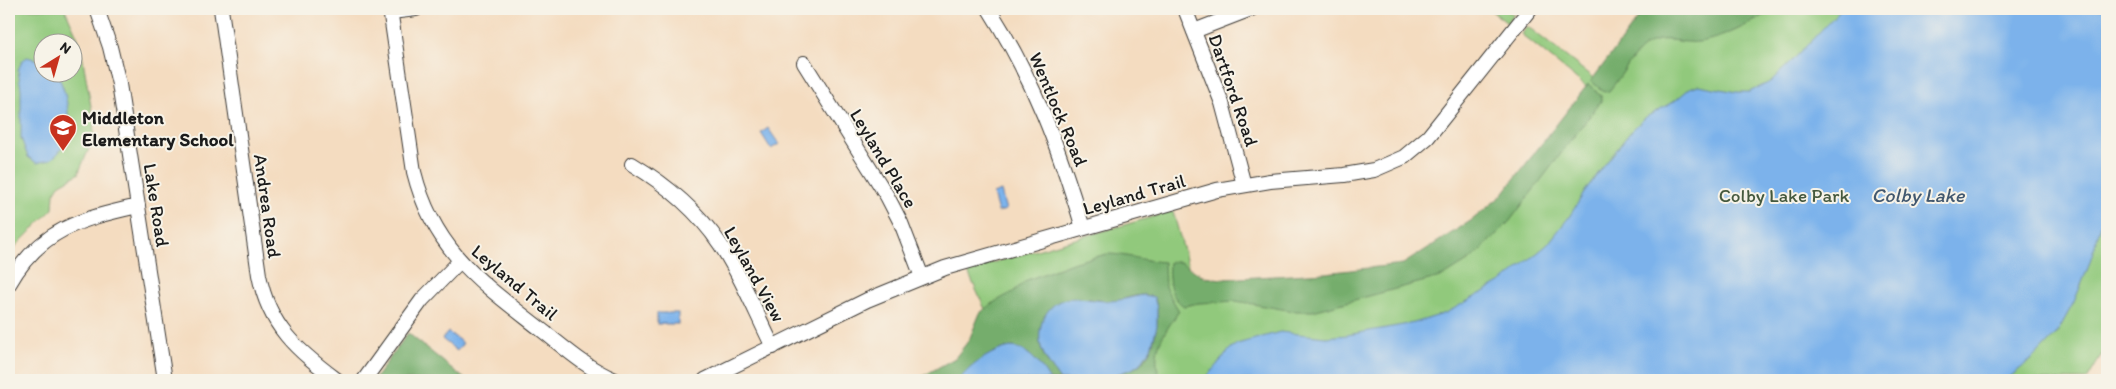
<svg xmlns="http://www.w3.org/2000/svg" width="2116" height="389" viewBox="0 0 2116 389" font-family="Itim,sans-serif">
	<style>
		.green { fill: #91c97c; stroke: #56724c; fill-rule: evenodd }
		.forest { fill: #74ad6c; stroke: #486444 }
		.water { fill: #7cb2eb; stroke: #4c6784 }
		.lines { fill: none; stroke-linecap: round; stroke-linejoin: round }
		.minor-casing { stroke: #3c3935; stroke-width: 16 }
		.minor { stroke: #fff; stroke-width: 14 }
		.labels { text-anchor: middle; stroke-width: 4; stroke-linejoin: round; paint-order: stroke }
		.street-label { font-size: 19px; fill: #1c1c1c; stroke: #f7f3e8 }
		.poi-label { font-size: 19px; font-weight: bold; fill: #1c1c1c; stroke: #f7f3e8; text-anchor: start }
		.park-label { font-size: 19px; fill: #45593e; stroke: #f7f3e8 }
		.water-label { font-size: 20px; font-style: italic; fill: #42586f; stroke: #f7f3e8 }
	</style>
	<rect width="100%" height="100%" fill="#f7f3e8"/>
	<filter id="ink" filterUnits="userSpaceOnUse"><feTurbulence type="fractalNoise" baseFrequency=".02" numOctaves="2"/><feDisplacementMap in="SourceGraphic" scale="10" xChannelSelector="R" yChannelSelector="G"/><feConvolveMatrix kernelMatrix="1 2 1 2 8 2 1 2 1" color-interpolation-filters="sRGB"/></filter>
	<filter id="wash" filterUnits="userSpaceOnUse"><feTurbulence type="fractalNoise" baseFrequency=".0096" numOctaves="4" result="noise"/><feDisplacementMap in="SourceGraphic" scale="20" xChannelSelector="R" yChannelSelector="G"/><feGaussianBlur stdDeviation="1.12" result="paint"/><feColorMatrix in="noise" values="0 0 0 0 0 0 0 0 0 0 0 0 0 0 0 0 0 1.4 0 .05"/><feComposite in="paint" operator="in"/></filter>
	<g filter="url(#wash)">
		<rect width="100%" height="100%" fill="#f4dcc0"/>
		<!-- green -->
		<g class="green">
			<path d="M 9,9 L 65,9 L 80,43 L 93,118 L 94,137 L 78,174 L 59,185 L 54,193 L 53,209 L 9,253 ZM 42,42 L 72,42 L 72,72 L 42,72 Z"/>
			<polygon points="1489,9 1506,9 1514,15 1507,23"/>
			<polygon points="1650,9 2107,9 2107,346 2087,380 925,380 1000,342 967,270 1173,211 1193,284 1399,270 1504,200 1589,89 1521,34 1527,26 1596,80"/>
		</g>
		<!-- forest -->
		<g class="forest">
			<path d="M 1645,9 L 1775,9 C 1753,22 1724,39 1698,42 C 1683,44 1666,36 1652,42 C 1634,51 1622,76 1609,91 L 1604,92 L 1591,81 Z"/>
			<path d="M 1588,84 L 1601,95 L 1601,101 L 1509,222 L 1471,259 L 1444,276 L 1313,311 L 1293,311 L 1236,301 L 1199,303 L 1184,306 C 1168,296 1168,278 1169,262 L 1180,262 L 1204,277 L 1223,279 L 1325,273 L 1403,264 L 1472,220 L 1501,196 Z"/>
			<path d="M 1107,254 C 1126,254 1144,261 1164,262 L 1165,287 L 1179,311 C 1162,337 1151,348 1160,380 L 1107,380 C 1116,372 1129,372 1139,365 C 1155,354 1161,316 1155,299 C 1143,290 1128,299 1114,301 C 1099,302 1083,296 1068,299 C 1045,304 1035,329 1042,351 C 1046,361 1054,371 1060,380 L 1050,380 C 1043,370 1032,355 1021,349 C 1003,340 969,367 959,380 L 916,380 L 955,358 L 969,340 L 980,313 L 991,304 L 1013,292 L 1027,280 L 1075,262 Z"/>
			<polygon points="408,333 466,380 374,380"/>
		</g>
		<!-- water -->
		<g class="water">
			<polygon points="1841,9 2107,9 2107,205 2088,268 2074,302 2057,333 2031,360 2006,380 1204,380 1231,348 1237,344 1280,332 1326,337 1347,335 1414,323 1446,313 1503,281 1547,245 1569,217 1587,188 1610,158 1632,130 1646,117 1676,100 1690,88 1698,85 1737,92 1749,92 1770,82 1794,59"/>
			<path d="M 27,57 L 42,61 L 42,72 L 56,73 C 70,93 77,147 49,160 C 46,161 41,162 37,163 L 28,157 L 21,138 L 21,89 L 18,70 L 22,61 Z"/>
			<polygon points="768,128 779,144 771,149 761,133"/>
			<polygon points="1001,191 1006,210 998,212 993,194"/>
			<path d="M 1143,295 L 1154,297 L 1157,308 L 1157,326 L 1151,348 L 1141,363 L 1132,369 L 1114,375 L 1107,380 L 1060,380 C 1054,371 1046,361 1042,350 C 1035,331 1044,305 1065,299 C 1079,296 1094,301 1108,301 C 1120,301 1131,297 1143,295 Z"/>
			<rect x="657" y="313" width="21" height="11"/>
			<polygon points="448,332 463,343 457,351 442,339"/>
			<path d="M 1011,347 C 1030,349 1040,365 1050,380 L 959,380 C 970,365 992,350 1011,347 Z"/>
		</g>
	</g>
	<g filter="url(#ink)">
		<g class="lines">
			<defs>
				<g id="minor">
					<polyline points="97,9 110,47 119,84 165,380"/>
					<path d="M 221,9 L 259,275 C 269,327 297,350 337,380"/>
					<path d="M 390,9 L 414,172 C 434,252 482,283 543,331 C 566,349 588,369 615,380"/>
					<path d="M 989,9 C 1034,80 1059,148 1083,228"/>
					<polyline points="1185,9 1222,103 1244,185"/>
					<polyline points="391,12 416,9"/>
					<polyline points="1194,31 1251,9"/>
					<polyline points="804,63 887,196 901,223 922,277"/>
					<path d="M 632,164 C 667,185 697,210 720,244 C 741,275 756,313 773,347"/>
					<path d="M 9,284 C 40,229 81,219 138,206"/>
					<polyline points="364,380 422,300 460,261"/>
					<polyline points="705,380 867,300 945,268 1217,190 1270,181 1344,175 1374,170 1404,157 1428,137 1530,9"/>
				</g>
			</defs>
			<!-- minor casing -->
			<use href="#minor" class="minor-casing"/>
			<!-- minor -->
			<use href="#minor" class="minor"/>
		</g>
	</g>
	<!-- icons -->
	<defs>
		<symbol id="school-pin" viewBox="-11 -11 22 30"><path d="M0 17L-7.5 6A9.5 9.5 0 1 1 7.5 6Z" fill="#c8321e" stroke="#f7f3e8"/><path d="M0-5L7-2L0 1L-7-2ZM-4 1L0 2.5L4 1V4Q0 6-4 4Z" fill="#fff"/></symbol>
	</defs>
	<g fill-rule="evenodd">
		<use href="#school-pin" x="47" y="112" width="32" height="43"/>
	</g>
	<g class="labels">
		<!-- street labels -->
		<g class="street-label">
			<text transform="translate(1234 90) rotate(71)" y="7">Dartford Road</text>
			<text transform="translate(1059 109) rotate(67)" y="7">Wentlock Road</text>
			<text transform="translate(884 158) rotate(59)" y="7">Leyland Place</text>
			<text transform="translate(1134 194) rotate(-16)" y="7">Leyland Trail</text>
			<text transform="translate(157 205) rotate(81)" y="7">Lake Road</text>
			<text transform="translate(268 206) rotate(82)" y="7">Andrea Road</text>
			<text transform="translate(755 274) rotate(61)" y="7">Leyland View</text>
			<text transform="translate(515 282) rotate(40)" y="7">Leyland Trail</text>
		</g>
		<!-- poi labels -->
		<g class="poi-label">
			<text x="82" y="124">Middleton<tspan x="82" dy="22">Elementary School</tspan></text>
		</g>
		<!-- park labels -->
		<g class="park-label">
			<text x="1784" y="202">Colby Lake Park</text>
		</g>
		<!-- water labels -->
		<g class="water-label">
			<text x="1918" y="202">Colby Lake</text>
		</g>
	</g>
	<!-- margin -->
	<rect width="2116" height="389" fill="none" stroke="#f7f3e8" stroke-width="30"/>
	<!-- north arrow -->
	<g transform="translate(58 58) rotate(37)"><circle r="24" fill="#f7f3e8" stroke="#9f9d96"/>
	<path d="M0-4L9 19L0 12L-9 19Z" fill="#c8321e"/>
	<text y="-8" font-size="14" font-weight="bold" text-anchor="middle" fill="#1c1c1c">N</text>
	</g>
</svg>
